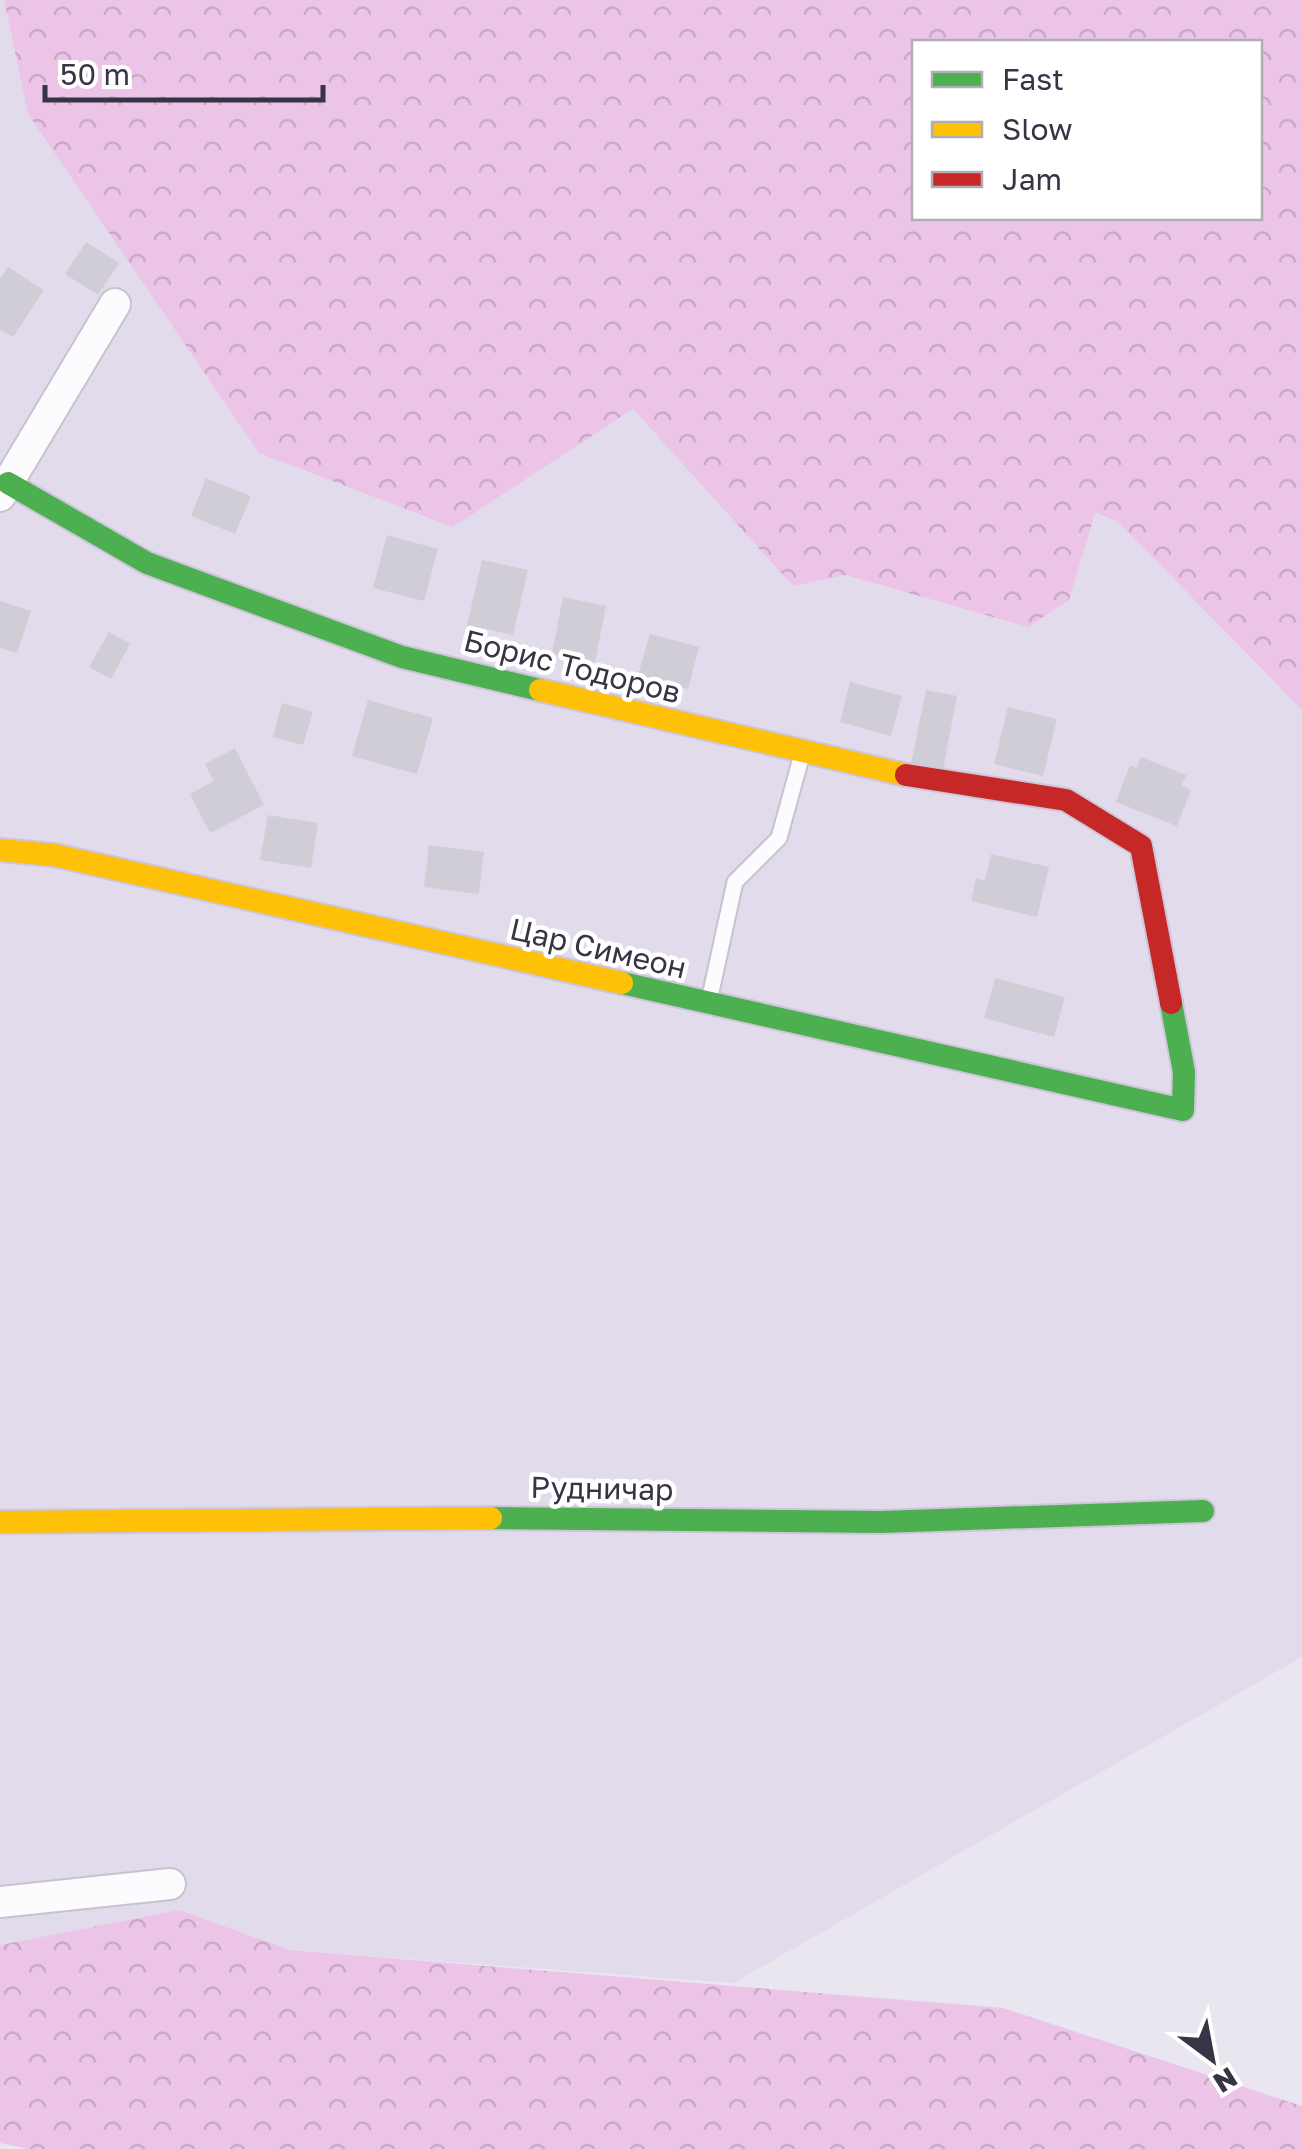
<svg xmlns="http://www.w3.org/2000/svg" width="1302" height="2149" viewBox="0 0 1302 2149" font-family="'Golos Text',sans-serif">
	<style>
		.residential { fill: #e1dbec }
		.forest { fill: url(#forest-crowns); fill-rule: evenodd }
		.building { fill: #d1cdd7 }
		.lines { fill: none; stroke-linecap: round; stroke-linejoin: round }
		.lane-casing { stroke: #c7c3ce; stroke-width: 19 }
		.street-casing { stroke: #c7c3ce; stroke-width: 34 }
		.fast-casing { stroke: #cdc5d8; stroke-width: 26 }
		.slow-casing { stroke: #cdc5d8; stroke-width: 26 }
		.jam-casing { stroke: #cdc5d8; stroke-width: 26 }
		.lane { stroke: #fcfbfd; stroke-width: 15 }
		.street { stroke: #fcfbfd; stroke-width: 30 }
		.fast { stroke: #4caf50; stroke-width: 22 }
		.slow { stroke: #ffc107; stroke-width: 22 }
		.jam { stroke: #c62828; stroke-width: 22 }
		.labels { text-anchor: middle; stroke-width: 9; stroke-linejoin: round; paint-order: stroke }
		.street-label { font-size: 30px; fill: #383345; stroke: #fff }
	</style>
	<defs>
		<pattern id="forest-crowns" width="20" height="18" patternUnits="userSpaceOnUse" patternTransform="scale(2.5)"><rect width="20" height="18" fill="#ebc4e8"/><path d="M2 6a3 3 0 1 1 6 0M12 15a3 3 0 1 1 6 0" fill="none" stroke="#caa9c8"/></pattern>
	</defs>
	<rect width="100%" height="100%" fill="#eae6f0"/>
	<!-- residential -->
	<polygon class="residential" points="0,0 4,0 28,114 453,527 633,409 793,585 844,575 1028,627 1069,600 1094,513 1117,521 1302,710 1302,1657 733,1983 290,1950 179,1910 0,1945"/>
	<!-- forest -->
	<g class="forest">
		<path d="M 4,0 L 1302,0 L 1302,710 L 1117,521 L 1095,513 L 1069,600 L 1028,627 L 845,575 L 793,586 L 633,409 L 453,527 L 259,453 L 28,114 ZM 1260,42 L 1260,218 L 914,218 L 914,42 Z"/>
		<polygon points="179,1910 290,1950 1003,2008 1302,2106 1302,2149 29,2149 0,2143 0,1945"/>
	</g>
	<!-- building -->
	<g class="building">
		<polygon points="86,242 119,263 98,295 65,274"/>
		<polygon points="8,267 44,290 13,337 0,329 0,279"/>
		<polygon points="206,478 251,496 235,534 191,516"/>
		<polygon points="387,535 438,549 424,601 373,588"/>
		<polygon points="482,560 528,570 513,635 467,625"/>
		<polygon points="563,597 606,606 595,662 552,654"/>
		<polygon points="0,601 31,611 17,653 0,648"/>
		<polygon points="109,632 130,644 111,679 89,667"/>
		<polygon points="650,634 699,647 688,689 638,675"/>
		<polygon points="850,682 902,696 891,736 840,722"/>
		<polygon points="926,690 957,696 943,770 911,764"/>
		<polygon points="368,700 433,718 417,774 352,756"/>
		<polygon points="282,703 313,712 303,745 273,737"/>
		<polygon points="1008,707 1057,719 1043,776 994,764"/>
		<polygon points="235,748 264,805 210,833 190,794 214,781 205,764"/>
		<polygon points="1141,757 1186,775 1182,785 1191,790 1177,826 1116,802 1130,765 1136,768"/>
		<polygon points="268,815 318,823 311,868 260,860"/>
		<polygon points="429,845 484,852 479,894 424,887"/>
		<polygon points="991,854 1049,867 1037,917 971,901 976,878 985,881"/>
		<polygon points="995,978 1065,997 1054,1037 984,1018"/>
	</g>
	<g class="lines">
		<defs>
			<polyline id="lane" points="709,1001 735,882 779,838 801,758"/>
			<g id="street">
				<polyline points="0,496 115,304"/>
				<polyline points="0,1902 170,1884"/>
			</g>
			<g id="fast">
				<polyline points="8,483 147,563 402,657 540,690"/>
				<polyline points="622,983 1183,1110 1184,1072 1171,1003"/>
				<polyline points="491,1518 881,1522 1203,1511"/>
			</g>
			<g id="slow">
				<polyline points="540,690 906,775"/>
				<polyline points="0,850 54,855 622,983"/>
				<polyline points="0,1522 491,1518"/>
			</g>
			<polyline id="jam" points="906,775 1066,800 1141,846 1171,1003"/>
		</defs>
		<!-- lane casing -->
		<use href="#lane" class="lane-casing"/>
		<!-- street casing -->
		<use href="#street" class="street-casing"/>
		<!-- fast casing -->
		<use href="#fast" class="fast-casing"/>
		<!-- slow casing -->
		<use href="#slow" class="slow-casing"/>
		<!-- jam casing -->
		<use href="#jam" class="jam-casing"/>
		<!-- lane -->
		<use href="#lane" class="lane"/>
		<!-- street -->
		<use href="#street" class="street"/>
		<!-- fast -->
		<use href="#fast" class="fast"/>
		<!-- slow -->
		<use href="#slow" class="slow"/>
		<!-- jam -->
		<use href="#jam" class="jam"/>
	</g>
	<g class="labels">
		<!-- street labels -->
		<g class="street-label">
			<text transform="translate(572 667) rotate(14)" y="10">Борис Тодоров</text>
			<text transform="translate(598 949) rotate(13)" y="10">Цар Симеон</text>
			<text transform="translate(602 1489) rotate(1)" y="10">Рудничар</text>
		</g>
	</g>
	<!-- legend -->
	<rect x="912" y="40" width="350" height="180" fill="#ffffff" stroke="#afadb5" stroke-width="2.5"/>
	<rect x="932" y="72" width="50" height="15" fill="#4caf50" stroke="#afadb5" stroke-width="2.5"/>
	<text x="1002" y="90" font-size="30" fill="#383345">Fast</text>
	<rect x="932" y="122" width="50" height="15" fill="#ffc107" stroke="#afadb5" stroke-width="2.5"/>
	<text x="1002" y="140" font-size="30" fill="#383345">Slow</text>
	<rect x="932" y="172" width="50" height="15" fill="#c62828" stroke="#afadb5" stroke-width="2.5"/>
	<text x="1002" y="190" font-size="30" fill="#383345">Jam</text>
	<!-- north arrow -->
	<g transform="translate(1212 2059) rotate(148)" stroke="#ffffff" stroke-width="8" paint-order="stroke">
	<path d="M0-8L18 38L0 25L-18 38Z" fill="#383345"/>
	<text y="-15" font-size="28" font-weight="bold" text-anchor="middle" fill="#383345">N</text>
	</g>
	<!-- scale -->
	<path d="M45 85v15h278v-15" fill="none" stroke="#383345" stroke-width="5"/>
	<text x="60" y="85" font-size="30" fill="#383345" stroke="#ffffff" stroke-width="8" paint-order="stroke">50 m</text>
</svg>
